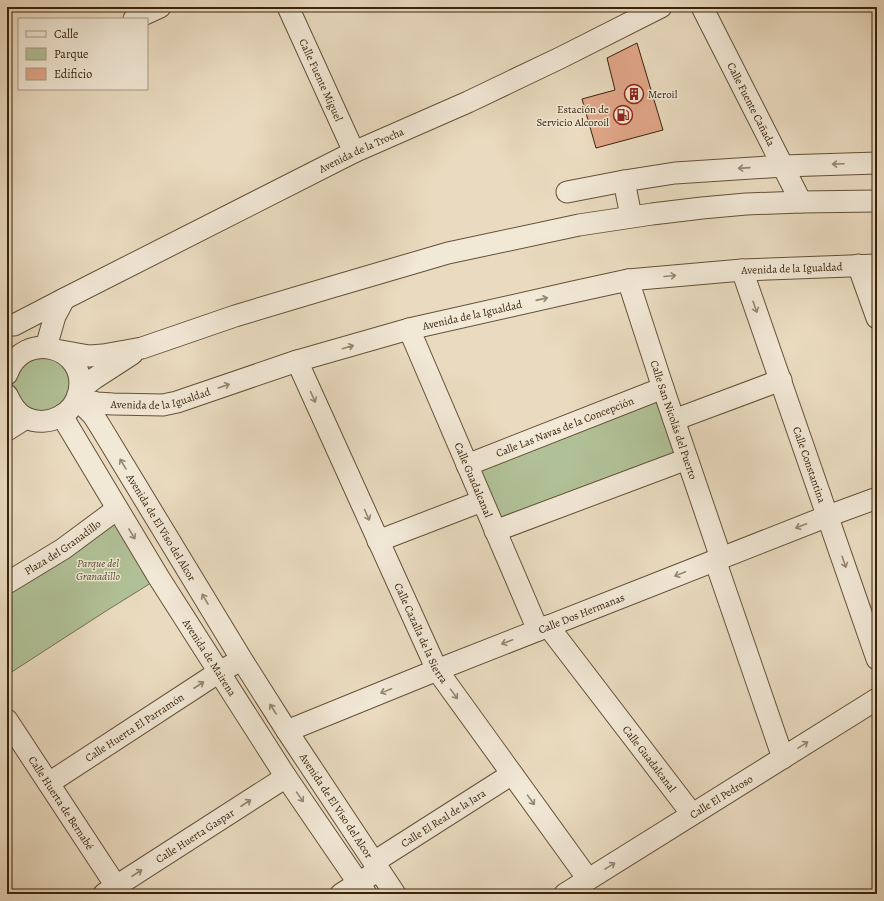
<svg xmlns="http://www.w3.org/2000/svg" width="884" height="901" viewBox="0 0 884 901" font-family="Alegreya,serif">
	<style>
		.green { fill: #b1c197; stroke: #747250 }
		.building { fill: #e1a789; stroke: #38230a }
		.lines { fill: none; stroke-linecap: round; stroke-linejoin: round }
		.minor-casing { stroke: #645138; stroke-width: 23 }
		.minor { stroke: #f1e8d6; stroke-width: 21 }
		.oneway { stroke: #948670 }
		.labels { text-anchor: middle; stroke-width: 3; stroke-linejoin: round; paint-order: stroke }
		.street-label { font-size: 11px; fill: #38230a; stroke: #f1e8d6 }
		.poi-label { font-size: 11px; fill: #38230a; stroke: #f1e8d6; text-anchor: start }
		.park-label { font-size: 11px; font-style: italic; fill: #564a2d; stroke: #f1e8d6 }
	</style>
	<rect width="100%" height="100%" fill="#eadbc0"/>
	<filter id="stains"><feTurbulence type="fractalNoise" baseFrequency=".005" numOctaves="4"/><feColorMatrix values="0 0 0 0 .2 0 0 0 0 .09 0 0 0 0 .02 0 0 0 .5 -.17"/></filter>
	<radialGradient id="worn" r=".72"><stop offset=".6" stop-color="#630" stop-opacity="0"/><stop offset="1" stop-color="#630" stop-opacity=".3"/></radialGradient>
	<!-- green -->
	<g class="green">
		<polygon points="33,355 62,360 74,388 57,412 27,412 12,387 12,376"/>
		<polygon points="659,397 679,455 499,524 476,468"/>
		<polygon points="117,509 159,578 106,611 7,675 7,582"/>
	</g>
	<!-- building -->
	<polygon class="building" points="637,43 663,130 596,148 582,99 615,90 607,58"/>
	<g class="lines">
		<defs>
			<g id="minor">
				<path id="s1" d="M 288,7 L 354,152"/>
				<path id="s2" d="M 702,7 L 801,202"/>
				<polyline points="134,19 160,7"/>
				<polyline points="624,181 631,216"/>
				<polyline points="567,192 624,181 675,173 783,166 877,163"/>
				<polyline points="858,265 877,318"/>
				<path id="s3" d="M 742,270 L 877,659"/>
				<path id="s4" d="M 628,280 L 663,388 L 721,558"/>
				<path id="s5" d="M 14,325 L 64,299 L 354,152 L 468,102 L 560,58 L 661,7"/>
				<path id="s6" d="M 409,329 L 538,630"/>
				<polyline points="46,347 55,316 64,299"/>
				<polyline points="61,351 89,356 103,355 142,348 235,316 332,287 448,253 579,225 652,214 702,208 746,204 801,202 877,201"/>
				<path id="s7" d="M 297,361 L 437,670 L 588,879"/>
				<path d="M 7,374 C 23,328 88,347 79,391 C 75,414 48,428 26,418 C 17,414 11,404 7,395"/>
				<polyline points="80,389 95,378 132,354"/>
				<path id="s8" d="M 77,398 L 97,403 L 113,404 L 163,405 L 177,402 L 297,361 L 409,329 L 573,292 L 628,280 L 742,270 L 877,265"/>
				<path id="s9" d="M 77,399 L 93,415 L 100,426 L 242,660 L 287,731 L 395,894"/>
				<path id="s10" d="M 62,416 L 159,578 L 286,777 L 366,894"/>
				<polyline points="674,420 781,380"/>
				<polyline points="7,430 26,418"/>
				<path id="s11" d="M 467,465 L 663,388"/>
				<polyline points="495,531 687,459"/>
				<polyline points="378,541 482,501"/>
				<polyline points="715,560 783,758"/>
				<path id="s12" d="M 7,583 L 63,549 L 117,509"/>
				<path id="s13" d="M 548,626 L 692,814"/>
				<path id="s14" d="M 7,720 L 116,886"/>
				<path id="s15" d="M 287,731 L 437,670 L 828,516 L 877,498"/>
				<path id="s16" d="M 49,783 L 219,672 L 232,665"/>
				<path id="s17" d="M 374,862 L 512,774"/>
				<path id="s18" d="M 104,894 L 286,777"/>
				<polyline points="341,894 371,875"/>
				<path id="s19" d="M 565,894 L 877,699"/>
			</g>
		</defs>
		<!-- minor casing -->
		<use href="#minor" class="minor-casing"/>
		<!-- minor -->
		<use href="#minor" class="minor"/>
	</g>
	<!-- one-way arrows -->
	<defs><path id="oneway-shaft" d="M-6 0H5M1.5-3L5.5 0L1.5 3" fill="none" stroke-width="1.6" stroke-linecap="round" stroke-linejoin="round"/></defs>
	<g class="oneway">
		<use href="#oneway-shaft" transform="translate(838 164) rotate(178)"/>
		<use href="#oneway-shaft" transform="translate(744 168) rotate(176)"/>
		<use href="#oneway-shaft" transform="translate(670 276) rotate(-5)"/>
		<use href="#oneway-shaft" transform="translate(542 299) rotate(-13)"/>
		<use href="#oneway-shaft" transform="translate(755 307) rotate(71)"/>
		<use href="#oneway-shaft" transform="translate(348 347) rotate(-16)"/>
		<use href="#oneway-shaft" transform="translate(224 386) rotate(-19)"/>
		<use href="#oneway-shaft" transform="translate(313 397) rotate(66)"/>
		<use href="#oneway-shaft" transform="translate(123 464) rotate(-121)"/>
		<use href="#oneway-shaft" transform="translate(367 515) rotate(66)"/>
		<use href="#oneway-shaft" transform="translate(801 526) rotate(159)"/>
		<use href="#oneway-shaft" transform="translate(132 534) rotate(59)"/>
		<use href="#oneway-shaft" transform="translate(844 562) rotate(71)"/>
		<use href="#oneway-shaft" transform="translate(680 574) rotate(158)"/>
		<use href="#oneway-shaft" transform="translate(205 599) rotate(-121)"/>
		<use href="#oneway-shaft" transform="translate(507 642) rotate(159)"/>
		<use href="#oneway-shaft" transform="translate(199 685) rotate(-33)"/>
		<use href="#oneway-shaft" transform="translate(386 691) rotate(158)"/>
		<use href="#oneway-shaft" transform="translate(454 694) rotate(54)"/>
		<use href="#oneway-shaft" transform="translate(273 709) rotate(-123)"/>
		<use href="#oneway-shaft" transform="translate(803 745) rotate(-32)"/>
		<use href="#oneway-shaft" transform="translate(300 797) rotate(55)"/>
		<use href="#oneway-shaft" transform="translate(531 800) rotate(54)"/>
		<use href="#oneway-shaft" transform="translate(246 803) rotate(-33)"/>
		<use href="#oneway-shaft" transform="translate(610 866) rotate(-32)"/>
		<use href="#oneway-shaft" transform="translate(137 873) rotate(-33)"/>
	</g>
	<!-- icons -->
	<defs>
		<symbol id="building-ring" viewBox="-11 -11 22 22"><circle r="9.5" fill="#f1e8d6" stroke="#8f2418" stroke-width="1.5"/><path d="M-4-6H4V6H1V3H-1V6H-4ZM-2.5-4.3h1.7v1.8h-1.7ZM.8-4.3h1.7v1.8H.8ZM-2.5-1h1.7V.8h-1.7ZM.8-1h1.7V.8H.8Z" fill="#8f2418"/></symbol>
		<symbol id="fuel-ring" viewBox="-11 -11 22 22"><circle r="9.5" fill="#f1e8d6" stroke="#8f2418" stroke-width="1.5"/><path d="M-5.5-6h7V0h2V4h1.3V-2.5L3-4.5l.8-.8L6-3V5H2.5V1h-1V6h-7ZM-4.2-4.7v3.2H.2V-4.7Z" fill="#8f2418"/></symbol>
	</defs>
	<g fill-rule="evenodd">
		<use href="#building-ring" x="623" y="83" width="22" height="22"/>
		<use href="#fuel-ring" x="612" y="104" width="22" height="22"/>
	</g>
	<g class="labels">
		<!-- street labels -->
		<g class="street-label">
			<text dy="4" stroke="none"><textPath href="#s1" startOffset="80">Calle Fuente Miguel</textPath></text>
			<text dy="4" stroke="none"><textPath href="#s2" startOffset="109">Calle Fuente Cañada</textPath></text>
			<text dy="4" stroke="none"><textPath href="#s5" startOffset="389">Avenida de la Trocha</textPath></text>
			<text dy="4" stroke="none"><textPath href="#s8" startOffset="733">Avenida de la Igualdad</textPath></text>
			<text dy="4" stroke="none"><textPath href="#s8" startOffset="409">Avenida de la Igualdad</textPath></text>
			<text dy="4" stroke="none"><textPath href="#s8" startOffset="85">Avenida de la Igualdad</textPath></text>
			<text dy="4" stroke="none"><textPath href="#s4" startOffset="147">Calle San Nicolás del Puerto</textPath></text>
			<text dy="4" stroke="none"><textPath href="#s11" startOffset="105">Calle Las Navas de la Concepción</textPath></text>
			<text dy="4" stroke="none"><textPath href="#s3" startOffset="206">Calle Constantina</textPath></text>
			<text dy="4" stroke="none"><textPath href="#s6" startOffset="164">Calle Guadalcanal</textPath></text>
			<text dy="4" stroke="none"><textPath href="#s9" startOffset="154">Avenida de El Viso del Alcor</textPath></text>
			<text dy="4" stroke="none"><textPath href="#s12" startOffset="66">Plaza del Granadillo</textPath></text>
			<text dy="4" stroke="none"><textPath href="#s15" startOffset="317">Calle Dos Hermanas</textPath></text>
			<text dy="4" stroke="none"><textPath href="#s7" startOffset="299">Calle Cazalla de la Sierra</textPath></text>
			<text dy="4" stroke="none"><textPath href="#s10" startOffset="283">Avenida de Mairena</textPath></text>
			<text dy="4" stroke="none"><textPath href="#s16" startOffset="102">Calle Huerta El Parramón</textPath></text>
			<text dy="4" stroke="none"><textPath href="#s13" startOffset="167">Calle Guadalcanal</textPath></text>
			<text dy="4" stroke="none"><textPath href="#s19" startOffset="184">Calle El Pedroso</textPath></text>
			<text dy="4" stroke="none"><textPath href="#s14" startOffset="99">Calle Huerta de Bernabé</textPath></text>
			<text dy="4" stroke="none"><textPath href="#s9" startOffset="483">Avenida de El Viso del Alcor</textPath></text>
			<text dy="4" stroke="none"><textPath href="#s17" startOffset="82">Calle El Real de la Jara</textPath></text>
			<text dy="4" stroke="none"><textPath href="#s18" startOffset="108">Calle Huerta Gaspar</textPath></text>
		</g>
		<!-- poi labels -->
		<g class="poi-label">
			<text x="648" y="98">Meroil</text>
			<text x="609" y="113" text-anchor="end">Estación de<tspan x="609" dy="13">Servicio Alcoroil</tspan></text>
		</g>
		<!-- park labels -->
		<g class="park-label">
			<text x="98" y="567">Parque del<tspan x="98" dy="13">Granadillo</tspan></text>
		</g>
	</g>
	<!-- margin -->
	<rect width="884" height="901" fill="none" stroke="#eadbc0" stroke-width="24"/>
	<rect x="8" y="8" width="868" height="885" fill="none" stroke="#38230a" stroke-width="2"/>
	<rect x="12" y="12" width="860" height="877" fill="none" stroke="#38230a"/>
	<!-- legend -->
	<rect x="18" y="18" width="130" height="72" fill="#f1e8d6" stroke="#a79984"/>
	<rect x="26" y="31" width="20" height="6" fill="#f1e8d6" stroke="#a79984"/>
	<text x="54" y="38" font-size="12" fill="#38230a">Calle</text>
	<rect x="26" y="48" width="20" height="12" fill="#b1c197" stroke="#a79984"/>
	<text x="54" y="58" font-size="12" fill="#38230a">Parque</text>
	<rect x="26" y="68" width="20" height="12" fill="#e1a789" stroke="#a79984"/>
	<text x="54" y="78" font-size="12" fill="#38230a">Edificio</text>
	<rect width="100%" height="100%" filter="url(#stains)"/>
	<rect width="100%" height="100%" fill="url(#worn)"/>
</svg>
